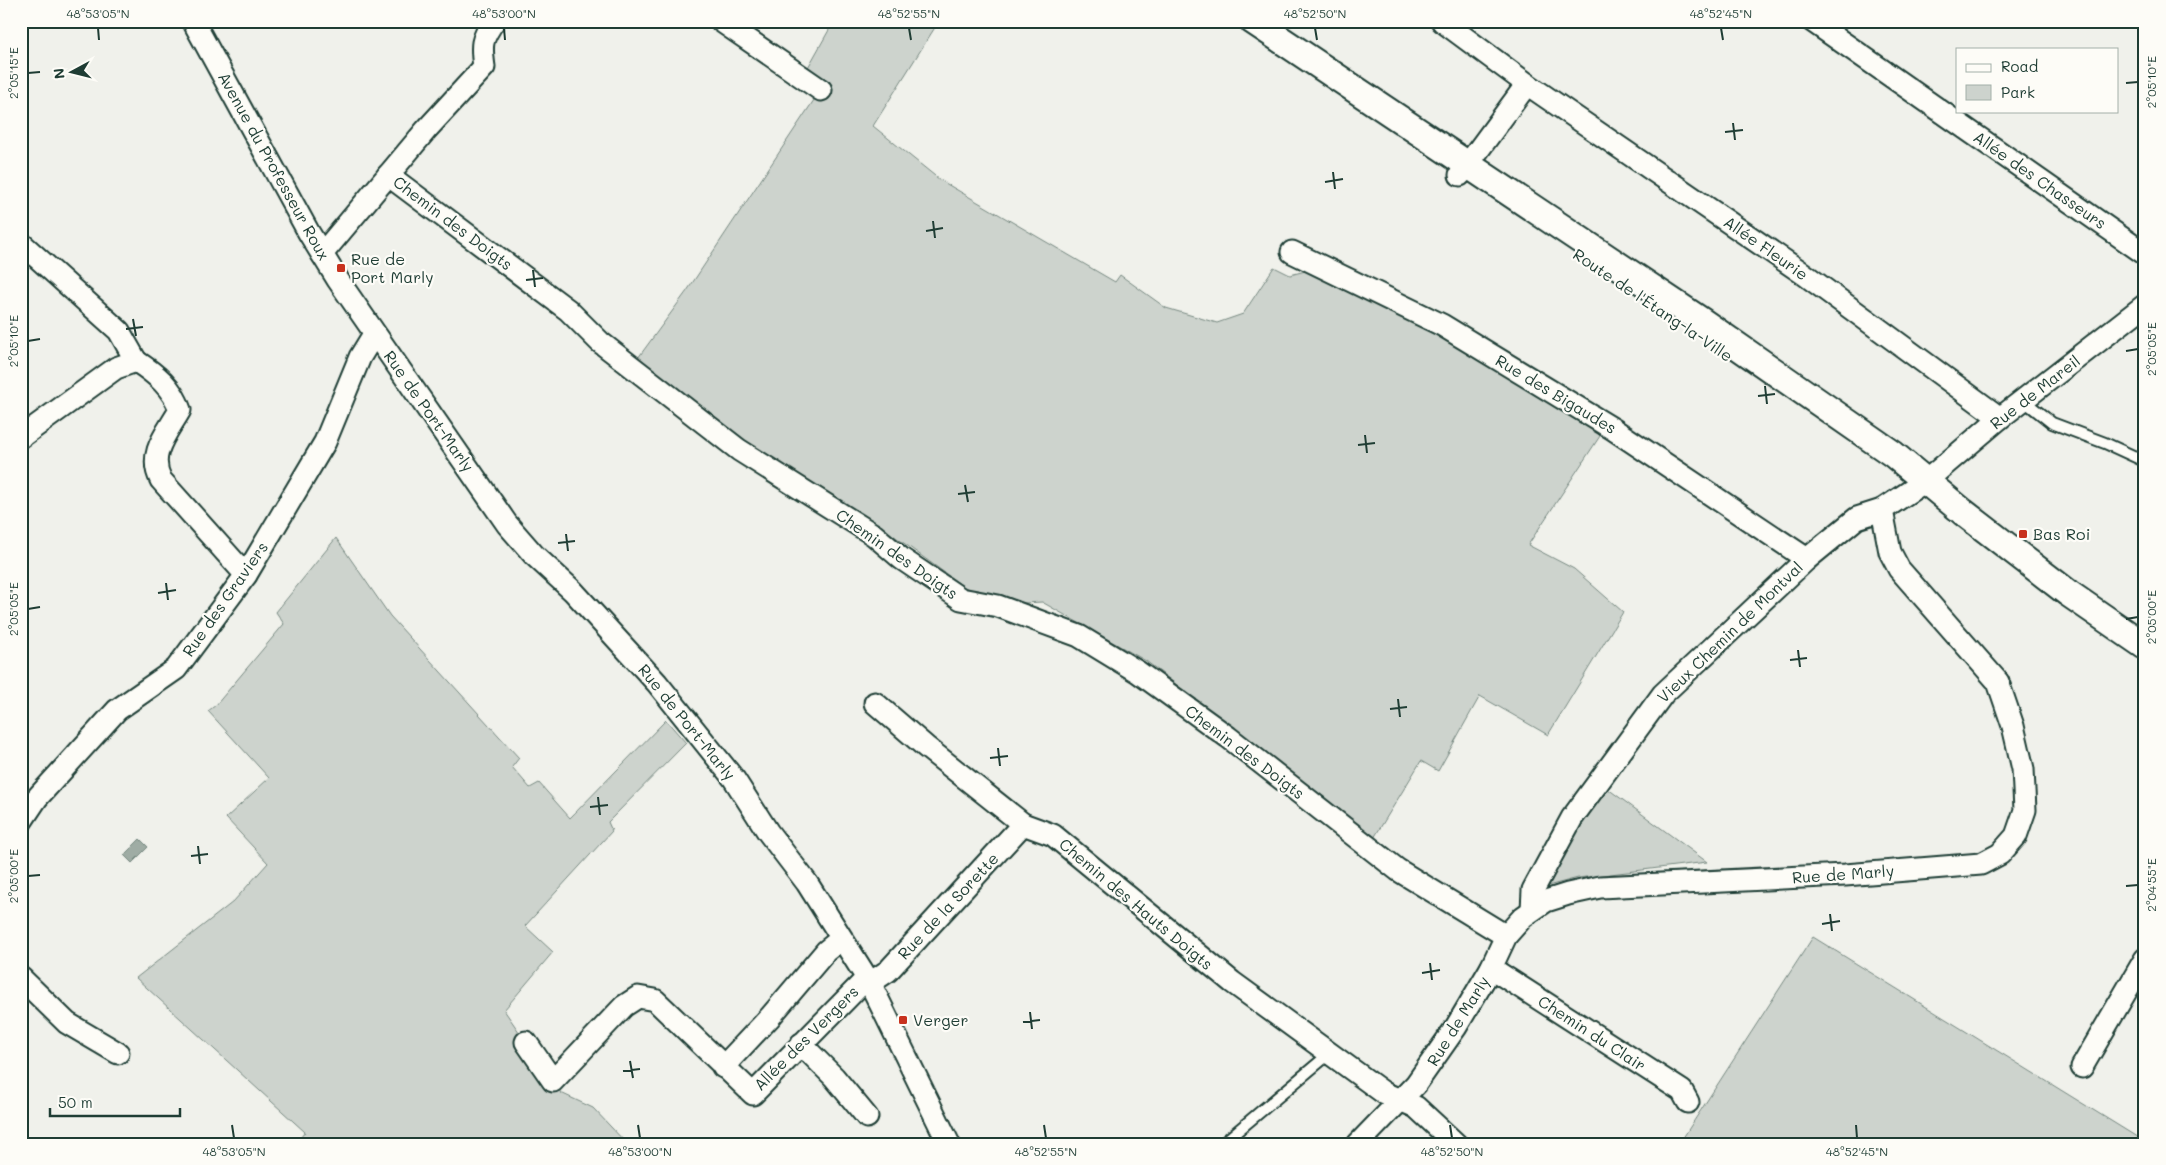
<svg xmlns="http://www.w3.org/2000/svg" width="2166" height="1165" viewBox="0 0 2166 1165" font-family="Mali,sans-serif">
	<style>
		.green { fill: #cdd3cd; stroke: #768880 }
		.water { fill: #9faca4; stroke: #6c8077 }
		.lines { fill: none; stroke-linecap: round; stroke-linejoin: round }
		.service-casing { stroke: #1f3d34; stroke-width: 14 }
		.minor-casing { stroke: #1f3d34; stroke-width: 25 }
		.tertiary-casing { stroke: #1f3d34; stroke-width: 30 }
		.service { stroke: #fdfcf7; stroke-width: 10 }
		.minor { stroke: #fdfcf7; stroke-width: 21 }
		.tertiary { stroke: #fdfcf7; stroke-width: 26 }
		.ticks { fill: none; stroke: #1f3d34; stroke-width: 2 }
		.poi-dot { fill: #c8321e; stroke: #fdfcf7; stroke-width: 2 }
		.labels { text-anchor: middle; stroke-width: 4.5; stroke-linejoin: round; paint-order: stroke }
		.street-label { font-size: 16px; fill: #1f3d34; stroke: #fdfcf7 }
		.poi-label { font-size: 16px; fill: #1f3d34; stroke: #fdfcf7; text-anchor: start }
		.neatline { fill: none; stroke: #1f3d34; stroke-width: 2 }
		.ticks-label { font-size: 12px; text-anchor: middle; fill: #1f3d34 }
	</style>
	<rect width="100%" height="100%" fill="#f0f1eb"/>
	<filter id="ink" filterUnits="userSpaceOnUse"><feTurbulence type="fractalNoise" baseFrequency=".02" numOctaves="2"/><feDisplacementMap in="SourceGraphic" scale="10" xChannelSelector="R" yChannelSelector="G"/><feConvolveMatrix kernelMatrix="1 2 1 2 8 2 1 2 1" color-interpolation-filters="sRGB"/></filter>
	<g filter="url(#ink)">
		<!-- green -->
		<g class="green">
			<polygon points="834,21 939,21 873,126 940,180 1115,282 1120,275 1166,308 1217,323 1243,314 1274,267 1290,275 1317,268 1445,330 1588,424 1600,436 1528,545 1574,569 1623,612 1548,735 1480,696 1438,771 1421,761 1374,838 1146,661 1042,602 1006,604 971,592 875,522 743,442 638,358 687,291 820,91 806,71"/>
			<polygon points="336,538 390,616 519,758 512,767 530,788 539,783 570,818 666,720 686,743 608,822 612,831 525,926 553,952 504,1010 561,1093 593,1108 627,1144 295,1144 305,1132 136,978 233,902 268,863 226,818 269,778 208,711 216,705 284,624 276,612"/>
			<polygon points="1604,786 1707,862 1578,878 1540,888"/>
			<polygon points="1813,937 2145,1142 2145,1144 1679,1144"/>
		</g>
		<!-- water -->
		<polygon class="water" points="140,839 148,847 132,863 124,855"/>
		<g class="lines">
			<defs>
				<g id="service">
					<polyline points="2023,400 2052,423 2105,443 2142,460 2145,464"/>
					<polyline points="1222,1144 1329,1054"/>
				</g>
				<g id="minor">
					<polyline points="193,21 309,233 338,280 507,524 534,555 573,591 657,683 734,779 768,832 807,883 870,983 949,1144"/>
					<polyline points="721,21 821,90"/>
					<polyline points="1442,21 1527,84 1804,274 2000,418"/>
					<polyline points="1812,21 2145,254"/>
					<polyline points="388,175 568,310 600,342 739,450 874,535 902,559 961,599 998,606 1079,636 1138,672 1228,737 1398,870 1506,936"/>
					<polyline points="1460,175 1527,84"/>
					<polyline points="21,243 119,331 136,361"/>
					<polyline points="1292,252 1442,325 1613,429 1807,559"/>
					<path d="M 322,254 L 426,130 L 484,67 C 481,45 481,39 494,21"/>
					<path d="M 21,437 L 116,368 L 136,361 C 156,374 173,388 180,410 C 167,433 147,454 161,480 L 246,575"/>
					<polyline points="875,703 926,747 1023,824 1053,835 1232,982 1384,1093 1416,1107 1456,1144"/>
					<polyline points="21,822 37,798 117,710 176,669 246,575 325,442 360,357 374,334"/>
					<polyline points="1532,910 1533,890 1572,818 1663,694 1807,559 1857,518 1882,510"/>
					<polyline points="1491,968 1682,1091 1688,1102"/>
					<polyline points="21,978 67,1023 118,1053"/>
					<polyline points="870,983 888,971 1023,824"/>
					<polyline points="526,1042 553,1081 624,1006 638,997 655,1000 753,1094 867,978"/>
					<polyline points="801,1044 834,1077 867,1117"/>
					<polyline points="723,1067 770,1017 826,951 841,939"/>
					<polyline points="2082,1067 2145,959"/>
					<polyline points="1358,1144 1416,1084 1456,1027 1491,968 1506,936 1523,917 1546,901 1568,894 1600,887 1845,875 1981,864 2000,854 2016,836 2025,810 2023,769 2013,726 1998,682 1899,569 1890,552 1882,510 1927,480 2000,418 2145,305"/>
				</g>
				<polyline id="tertiary" points="1253,21 1703,322 1893,454 1963,512 2068,593 2145,646"/>
			</defs>
			<!-- service casing -->
			<use href="#service" class="service-casing"/>
			<!-- minor casing -->
			<use href="#minor" class="minor-casing"/>
			<!-- tertiary casing -->
			<use href="#tertiary" class="tertiary-casing"/>
			<!-- service -->
			<use href="#service" class="service"/>
			<!-- minor -->
			<use href="#minor" class="minor"/>
			<!-- tertiary -->
			<use href="#tertiary" class="tertiary"/>
		</g>
	</g>
	<!-- ticks -->
	<path class="ticks" d="M 98,28 L 99,40M 504,28 L 505,40M 909,28 L 911,40M 1315,28 L 1317,40M 1721,28 L 1723,40M 28,73 L 40,72M 2126,83 L 2138,82M 1733,123 L 1735,140M 1725,132 L 1743,130M 1333,172 L 1335,189M 1325,182 L 1343,179M 933,221 L 935,238M 926,231 L 943,228M 533,270 L 535,287M 526,280 L 543,278M 133,319 L 136,336M 126,329 L 143,327M 28,341 L 40,339M 2126,351 L 2138,349M 1765,386 L 1767,404M 1758,396 L 1775,394M 1365,435 L 1367,453M 1358,445 L 1375,443M 965,485 L 968,502M 958,494 L 975,492M 566,534 L 568,551M 558,543 L 575,541M 166,583 L 168,600M 158,593 L 176,590M 28,609 L 40,607M 2126,619 L 2138,617M 1798,650 L 1800,667M 1790,660 L 1807,658M 1398,699 L 1400,717M 1390,709 L 1407,707M 998,748 L 1000,766M 990,758 L 1008,756M 598,797 L 600,815M 590,807 L 608,805M 198,846 L 200,864M 191,856 L 208,854M 28,876 L 40,875M 2126,886 L 2138,885M 1830,914 L 1832,931M 1822,924 L 1840,921M 1430,963 L 1432,980M 1422,973 L 1440,970M 1030,1012 L 1032,1029M 1023,1022 L 1040,1020M 630,1061 L 633,1078M 623,1071 L 640,1069M 232,1125 L 234,1138M 638,1125 L 640,1138M 1044,1125 L 1046,1138M 1450,1125 L 1452,1138M 1856,1125 L 1857,1138"/>
	<!-- markers -->
	<g class="poi-dot">
		<rect x="336" y="263" width="10" height="10" rx="2.5"/>
		<rect x="2018" y="529" width="10" height="10" rx="2.5"/>
		<rect x="898" y="1015" width="10" height="10" rx="2.5"/>
	</g>
	<g class="labels">
		<!-- street labels -->
		<g class="street-label">
			<text transform="translate(274 166) rotate(61)" y="6">Avenue du Professeur Roux</text>
			<text transform="translate(2040 180) rotate(35)" y="6">Allée des Chasseurs</text>
			<text transform="translate(453 223) rotate(37)" y="6">Chemin des Doigts</text>
			<text transform="translate(1766 248) rotate(35)" y="6">Allée Fleurie</text>
			<text transform="translate(1653 305) rotate(34)" y="6">Route de l'Étang-la-Ville</text>
			<text transform="translate(2035 392) rotate(-38)" y="6">Rue de Mareil</text>
			<text transform="translate(1556 394) rotate(31)" y="6">Rue des Bigaudes</text>
			<text transform="translate(429 411) rotate(55)" y="6">Rue de Port-Marly</text>
			<text transform="translate(897 554) rotate(35)" y="6">Chemin des Doigts</text>
			<text transform="translate(225 599) rotate(-55)" y="6">Rue des Graviers</text>
			<text transform="translate(1730 632) rotate(-44)" y="6">Vieux Chemin de Montval</text>
			<text transform="translate(687 722) rotate(51)" y="6">Rue de Port-Marly</text>
			<text transform="translate(1245 752) rotate(37)" y="6">Chemin des Doigts</text>
			<text transform="translate(1843 874) rotate(-4)" y="6">Rue de Marly</text>
			<text transform="translate(1136 904) rotate(40)" y="6">Chemin des Hauts Doigts</text>
			<text transform="translate(948 906) rotate(-47)" y="6">Rue de la Sorette</text>
			<text transform="translate(1458 1021) rotate(-58)" y="6">Rue de Marly</text>
			<text transform="translate(1592 1033) rotate(33)" y="6">Chemin du Clair</text>
			<text transform="translate(806 1038) rotate(-45)" y="6">Allée des Vergers</text>
		</g>
		<!-- poi labels -->
		<g class="poi-label">
			<text x="351" y="265">Rue de<tspan x="351" dy="18">Port Marly</tspan></text>
			<text x="2033" y="540">Bas Roi</text>
			<text x="913" y="1026">Verger</text>
		</g>
	</g>
	<!-- margin -->
	<rect width="2166" height="1165" fill="none" stroke="#fdfcf7" stroke-width="55"/>
	<!-- legend -->
	<rect x="1956" y="48" width="162" height="65" fill="#fdfcf7" stroke="#a4b0a9"/>
	<rect x="1966" y="64" width="25" height="8" fill="#fdfcf7" stroke="#a4b0a9"/>
	<text x="2001" y="72" font-size="15" fill="#1f3d34">Road</text>
	<rect x="1966" y="85" width="25" height="15" fill="#cdd3cd" stroke="#a4b0a9"/>
	<text x="2001" y="98" font-size="15" fill="#1f3d34">Park</text>
	<!-- north arrow -->
	<g transform="translate(72 72) rotate(263)" stroke="#fdfcf7" stroke-width="4" paint-order="stroke">
	<path d="M0-4L9 19L0 12L-9 19Z" fill="#1f3d34"/>
	<text y="-8" font-size="14" font-weight="bold" text-anchor="middle" fill="#1f3d34">N</text>
	</g>
	<!-- scale -->
	<path d="M50 1108v8h130v-8" fill="none" stroke="#1f3d34" stroke-width="2.5"/>
	<text x="58" y="1108" font-size="15" fill="#1f3d34" stroke="#fdfcf7" stroke-width="4" paint-order="stroke">50 m</text>
	<rect x="28" y="28" width="2110" height="1110" class="neatline"/>
	<g class="ticks-label">
		<text x="98" y="18">48°53'05"N</text>
		<text x="504" y="18">48°53'00"N</text>
		<text x="909" y="18">48°52'55"N</text>
		<text x="1315" y="18">48°52'50"N</text>
		<text x="1721" y="18">48°52'45"N</text>
		<text transform="translate(14 73) rotate(-90)" y="4">2°05'15"E</text>
		<text transform="translate(2152 82) rotate(-90)" y="4">2°05'10"E</text>
		<text transform="translate(14 341) rotate(-90)" y="4">2°05'10"E</text>
		<text transform="translate(2152 349) rotate(-90)" y="4">2°05'05"E</text>
		<text transform="translate(14 609) rotate(-90)" y="4">2°05'05"E</text>
		<text transform="translate(2152 617) rotate(-90)" y="4">2°05'00"E</text>
		<text transform="translate(14 876) rotate(-90)" y="4">2°05'00"E</text>
		<text transform="translate(2152 885) rotate(-90)" y="4">2°04'55"E</text>
		<text x="234" y="1156">48°53'05"N</text>
		<text x="640" y="1156">48°53'00"N</text>
		<text x="1046" y="1156">48°52'55"N</text>
		<text x="1452" y="1156">48°52'50"N</text>
		<text x="1857" y="1156">48°52'45"N</text>
	</g>
</svg>
